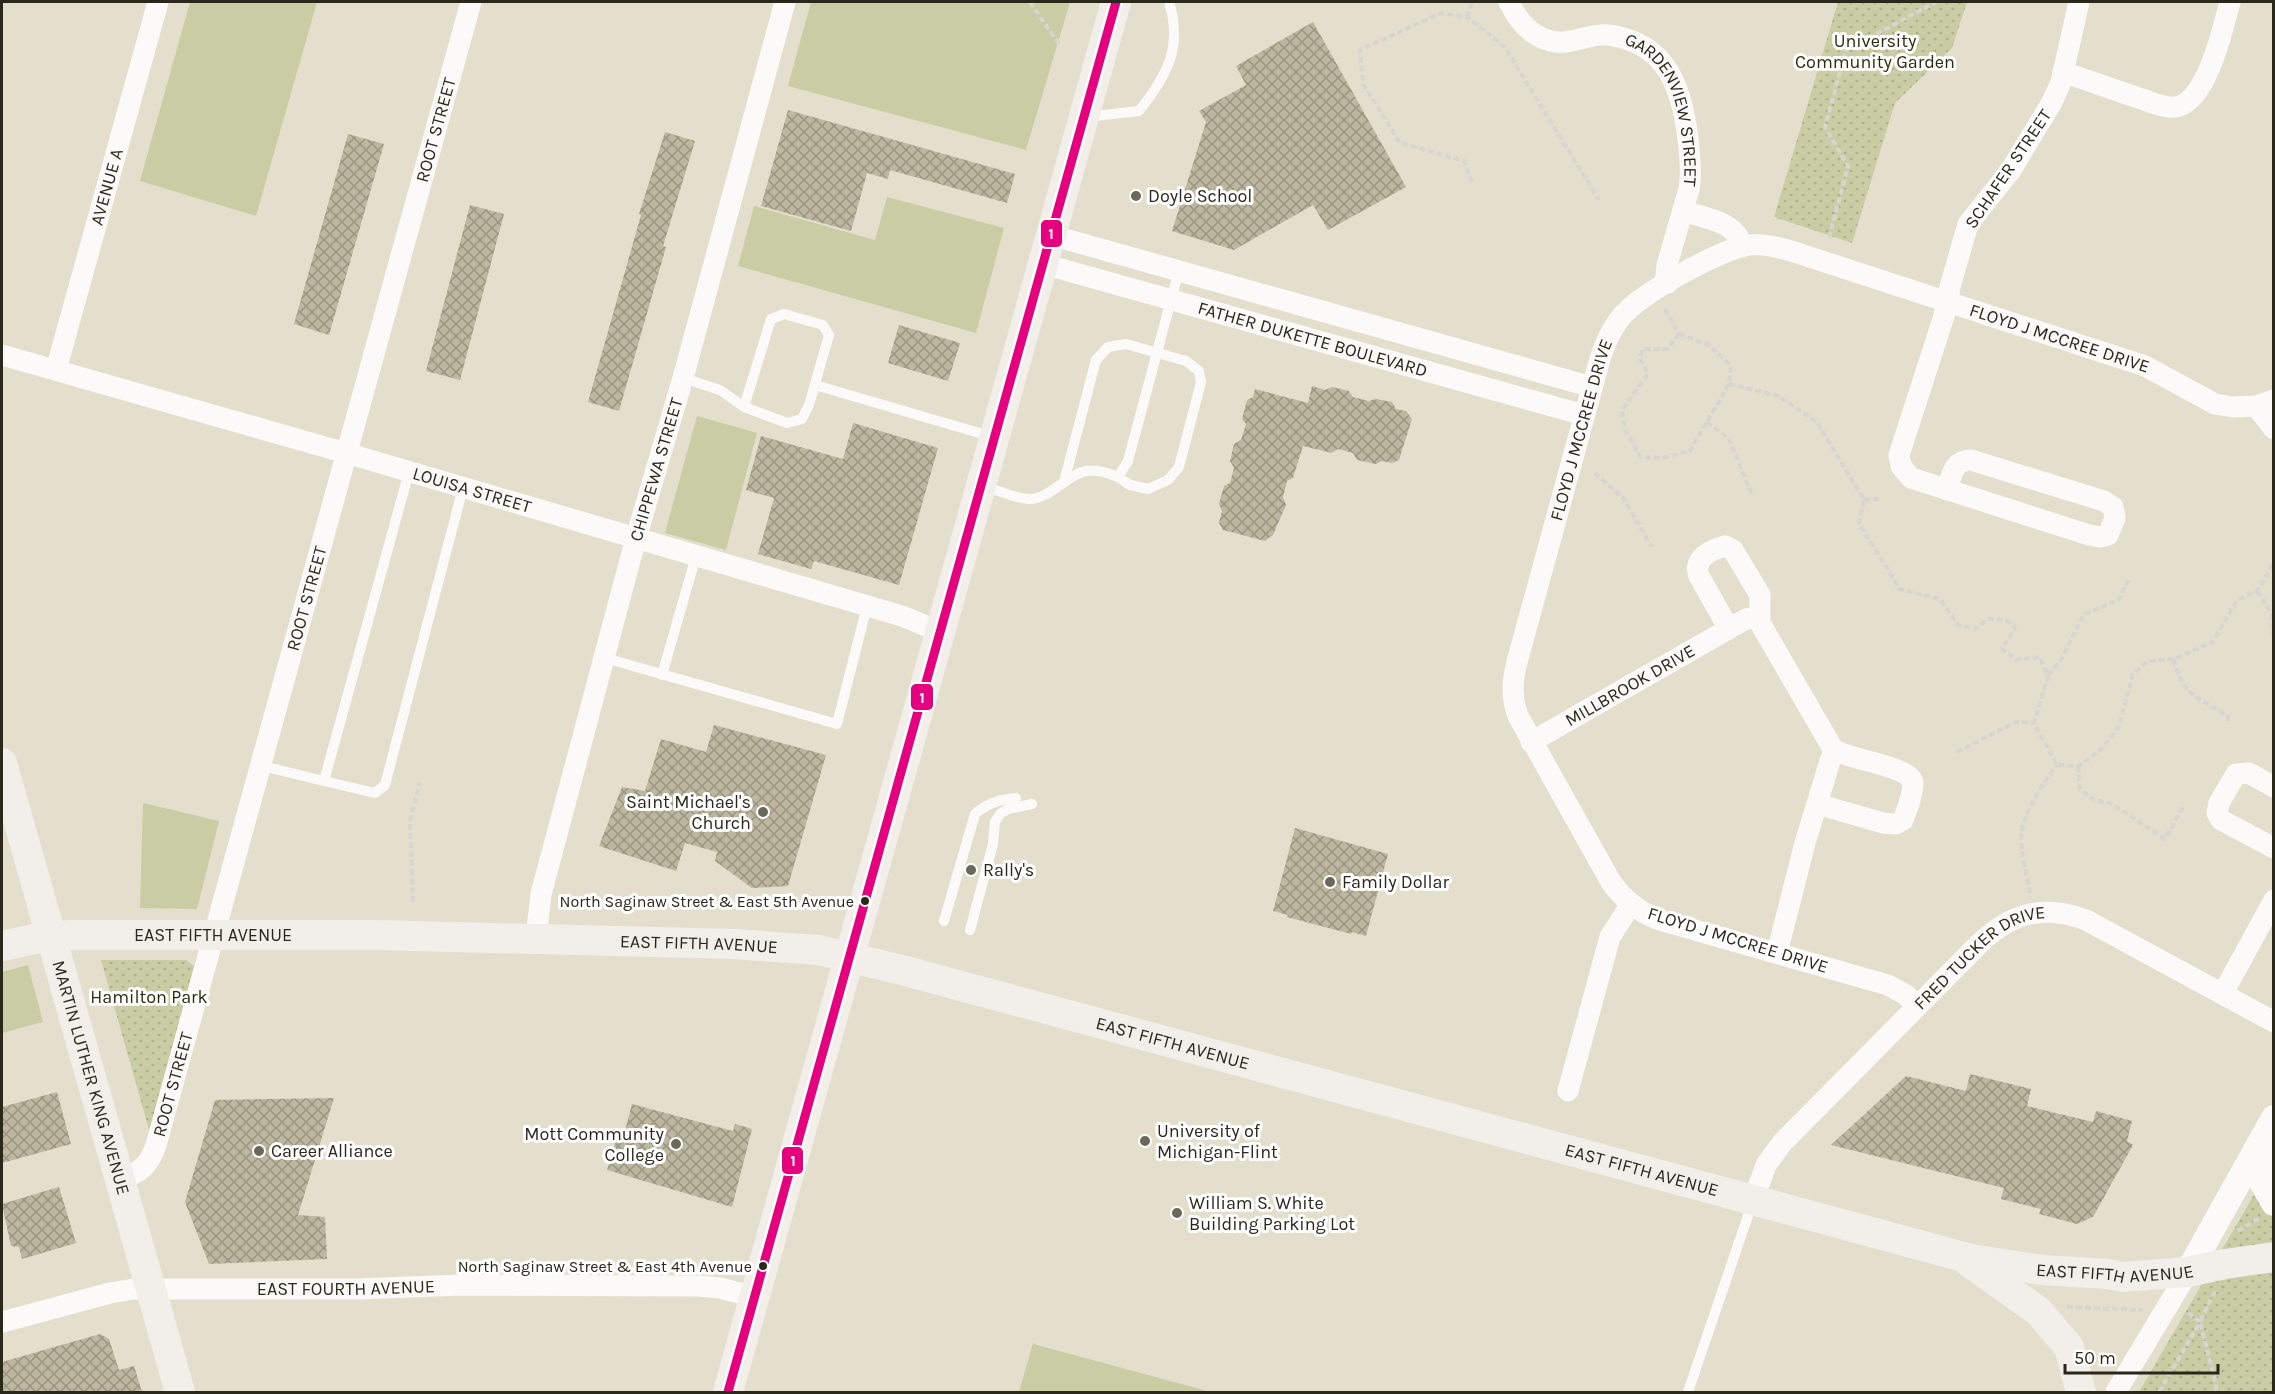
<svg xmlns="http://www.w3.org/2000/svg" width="2275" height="1394" viewBox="0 0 2275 1394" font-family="Karla,sans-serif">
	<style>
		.green { fill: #cacca4 }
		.park { fill: url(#park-dots) }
		.building { fill: url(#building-cross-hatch) }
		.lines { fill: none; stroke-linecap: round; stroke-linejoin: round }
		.path { stroke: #d6d5d0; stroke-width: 4; stroke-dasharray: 6 3; stroke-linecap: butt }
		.service { stroke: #fbfaf8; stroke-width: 10 }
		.minor { stroke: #fbfaf8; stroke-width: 21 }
		.tertiary { stroke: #fbfaf8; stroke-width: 26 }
		.secondary { stroke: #f2efea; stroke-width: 30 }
		.bus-1-casing { stroke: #fff; stroke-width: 14 }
		.bus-1 { stroke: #e5007d; stroke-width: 9 }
		.poi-dot { fill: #6b6759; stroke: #fff; stroke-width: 2 }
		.bus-dot { fill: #2a271b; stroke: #fff; stroke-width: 2 }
		.labels { text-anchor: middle; stroke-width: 6; stroke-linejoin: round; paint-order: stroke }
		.bus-label { font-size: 16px; fill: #2a271b; stroke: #fff; text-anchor: end }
		.park-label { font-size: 18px; fill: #2a2d0b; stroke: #fff }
		.street-label { font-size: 18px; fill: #2a271b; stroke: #fff }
		.poi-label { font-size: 18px; fill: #2a271b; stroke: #fff; text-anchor: start }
		.line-badge { stroke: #fff; stroke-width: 2 }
		.badge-label { font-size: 16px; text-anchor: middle; font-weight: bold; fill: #fff }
	</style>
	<defs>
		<pattern id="park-dots" width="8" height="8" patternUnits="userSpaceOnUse" patternTransform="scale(1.5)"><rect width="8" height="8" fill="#cacca4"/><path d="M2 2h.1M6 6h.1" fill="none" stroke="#aeaf8d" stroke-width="1.8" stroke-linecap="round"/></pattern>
		<pattern id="building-cross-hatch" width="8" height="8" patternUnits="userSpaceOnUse" patternTransform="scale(1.5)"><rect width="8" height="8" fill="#bdb7a0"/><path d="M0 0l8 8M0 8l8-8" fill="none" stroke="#9a9582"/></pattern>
	</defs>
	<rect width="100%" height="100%" fill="#e4dfcd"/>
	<!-- green -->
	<g class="green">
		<polygon points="190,2 317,2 256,216 140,181"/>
		<polygon points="811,2 1070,2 1026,150 788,86"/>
		<polygon points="887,197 1004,228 976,333 738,266 754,206 875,240"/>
		<polygon points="697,416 757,433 726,550 665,533"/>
		<polygon points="143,803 219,821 197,909 140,908"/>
		<polygon points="28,965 43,1022 2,1033 2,972"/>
		<polygon points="1033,1343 1037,1345 1211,1392 1019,1392"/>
	</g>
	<!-- park -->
	<g class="park">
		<polygon points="1838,2 1967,2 1952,48 1895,103 1852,243 1774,217"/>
		<polygon points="101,960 186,960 194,966 150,1133"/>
		<polygon points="2273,1162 2273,1392 2139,1392"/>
	</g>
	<!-- building -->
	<g class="building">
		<polygon points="1313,22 1406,187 1328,230 1313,205 1234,250 1172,231 1206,122 1199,111 1246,85 1236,66"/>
		<polygon points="788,110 1015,174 1007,203 890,170 888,179 867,173 851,231 761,206"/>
		<polygon points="665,132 695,141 663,246 666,247 619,411 588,402 641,215 639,214"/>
		<polygon points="348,134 384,144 329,335 294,324"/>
		<polygon points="470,205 504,214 460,380 426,371"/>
		<polygon points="899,325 960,343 948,381 888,363"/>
		<polygon points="1312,386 1325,390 1332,387 1349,391 1353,397 1369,401 1375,399 1392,402 1396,409 1406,411 1412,419 1399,460 1392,463 1382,461 1376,464 1357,460 1353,453 1338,449 1332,453 1303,446 1293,478 1287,481 1283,497 1286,505 1273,535 1265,541 1223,530 1219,523 1222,511 1219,504 1224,486 1230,483 1234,468 1230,461 1234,444 1241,440 1246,424 1242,419 1247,400 1253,397 1255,389 1308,403"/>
		<polygon points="853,423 938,448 899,585 814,561 811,569 758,554 774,498 746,490 761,436 843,459"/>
		<polygon points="714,725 826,755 788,886 752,888 715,861 717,852 685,843 676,871 599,846 622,787 645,791 661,739 706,752"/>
		<polygon points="1295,828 1388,854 1366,936 1352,932 1351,934 1287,917 1288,915 1273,911"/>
		<polygon points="1970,1074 2031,1089 2027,1106 2093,1122 2096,1111 2132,1121 2127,1141 2133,1145 2093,1217 2077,1224 2039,1214 2041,1209 2001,1199 2004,1188 1831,1145 1906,1076 1966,1091"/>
		<polygon points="57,1092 71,1144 2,1163 2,1107"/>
		<polygon points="334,1098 298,1215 325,1217 327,1259 209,1264 185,1202 215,1100"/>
		<polygon points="632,1104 733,1131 735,1124 752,1129 732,1207 607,1170 617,1137 623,1138"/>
		<polygon points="59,1187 76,1243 22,1259 19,1247 11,1246 2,1204"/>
		<polygon points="100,1334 109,1339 119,1370 134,1366 142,1392 2,1392 2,1362"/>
	</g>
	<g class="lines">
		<!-- path -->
		<g class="path">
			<polyline points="1030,2 1059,44"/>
			<polyline points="1467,17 1472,2"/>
			<polyline points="1472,182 1464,161 1400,143 1363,84 1360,50 1441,13 1467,17 1504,46 1599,200"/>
			<polyline points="1829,238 1848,166 1825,127 1846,50 1936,2"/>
			<polyline points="1665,309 1679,334"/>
			<polygon points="1679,334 1709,345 1731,366 1729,384 1690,451 1662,458 1641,457 1625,430 1622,410 1648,374 1640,358 1643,349 1667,349"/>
			<polyline points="1729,384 1778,396 1817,422 1864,500 1859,524 1900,589 1940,599 1958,625 1975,629 1989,619 2006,620 2015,628 2002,649 2016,660 2040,657 2048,676 2034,723 2057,765 2078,766 2100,751 2119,726 2133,674 2148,661 2174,659 2213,642 2237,600 2257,591 2274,563"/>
			<polyline points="1707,422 1729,439 1752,495"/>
			<polyline points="1595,473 1623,498 1652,547"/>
			<polyline points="1864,500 1879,499"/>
			<polyline points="2257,591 2271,612 2274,645"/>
			<path d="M 2174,659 C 2180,694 2200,699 2228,716 L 2228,724"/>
			<polyline points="2048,675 2060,662 2084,614 2119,600 2128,580"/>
			<polyline points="1957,752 2016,722 2034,723"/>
			<polyline points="2078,766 2080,789 2092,799 2112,804 2165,839 2183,807"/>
			<path d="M 2030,893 C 2027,874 2019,851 2022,831 C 2024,813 2045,779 2057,765"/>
			<polyline points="413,902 410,821 420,782"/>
			<polyline points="2238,1231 2260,1218"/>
			<polyline points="2215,1291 2200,1322 2216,1384 2216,1392"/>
			<polyline points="2067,1307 2143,1310"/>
			<polyline points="2159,1392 2200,1322 2187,1312"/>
		</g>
		<!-- service -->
		<g class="service">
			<path d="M 1087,117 L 1139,111 C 1167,76 1183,47 1169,2"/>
			<polyline points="683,378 720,390 744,407 787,423 802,419 809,405 829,335 823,325 784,314 771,319 744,407"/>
			<polyline points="815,385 993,437"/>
			<polyline points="1064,482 1096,360 1108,347 1126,344 1186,361 1199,371 1201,382 1179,467 1168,480 1148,489 1130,485 1118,477"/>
			<path d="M 984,486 C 997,490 1014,498 1028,499 C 1050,500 1065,475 1086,471 C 1097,469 1108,473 1118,477 L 1128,461 L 1179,270"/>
			<polyline points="605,658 837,724 867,606"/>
			<polyline points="662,675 696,556"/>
			<polyline points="262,766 324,781 409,472"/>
			<polyline points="324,781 375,793 385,785 463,488"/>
			<path d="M 944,921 L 975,814 C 986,804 1002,799 1016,798"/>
			<polyline points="970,930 993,844 995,822 1000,814 1008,809 1032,804"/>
			<polyline points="1688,1392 1753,1201"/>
		</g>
		<!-- minor -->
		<g class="minor">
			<path id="s1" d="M 1509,2 C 1518,21 1530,36 1551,41 C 1570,46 1589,33 1609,35 C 1667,43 1682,88 1688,139 C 1690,155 1692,173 1689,189 L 1667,265 L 1666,275 L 1668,283"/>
			<path d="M 2063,72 L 2156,104 C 2163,106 2172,109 2179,106 C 2208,97 2223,28 2230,2"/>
			<path d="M 1683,211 C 1704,218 1737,221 1742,247"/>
			<polyline points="1051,235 1592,387"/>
			<path id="s2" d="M 1043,264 L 1584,415"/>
			<path id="s3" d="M 2,355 L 346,453 L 902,616 L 941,632"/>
			<path id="s4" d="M 56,370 L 158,2"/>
			<polyline points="2256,406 2274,429"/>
			<path d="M 1947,490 C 1952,475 1953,460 1971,460 L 2104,501 L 2113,507 L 2115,518 L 2108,535 L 2100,537 L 2089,535 L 1911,478 L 1901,466 L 1899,455 L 1901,449 L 1944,316 L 1950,287 L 1968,224 L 2011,170 L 2052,102 L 2061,82 L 2079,2"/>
			<path d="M 1729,629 L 1699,576 C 1692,559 1710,550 1725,546 L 1733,550 L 1760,595 L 1760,623 L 1833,749 C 1848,760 1912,766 1913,783 C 1913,794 1907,810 1903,820 L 1896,824 L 1883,823 L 1817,804"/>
			<path id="s5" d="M 1531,742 L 1746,619 L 1759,617"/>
			<polyline points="2274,787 2249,773 2236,774 2219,803 2217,813 2221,820 2274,848"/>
			<path id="s6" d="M 536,938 L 541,894 L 636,538 L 683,378 L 785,2"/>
			<polyline points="1777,953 1805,843 1830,761 1835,750"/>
			<polyline points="2223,993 2274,900"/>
			<path id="s7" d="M 1917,1006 L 1906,995 L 1888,985 L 1663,921 C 1641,914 1624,900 1611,882 L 1518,716 C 1511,697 1512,681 1517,662 L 1598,366 C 1603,348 1610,330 1622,316 C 1640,294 1722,248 1750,245 C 1764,244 1778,247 1791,251 L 2145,366 L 2215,404 L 2233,407 L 2256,406 L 2274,400"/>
			<polyline points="1568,1091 1610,937 1631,904"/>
			<path id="s8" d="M 119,1179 C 140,1174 150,1164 156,1145 L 471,2"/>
			<path id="s9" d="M 1753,1201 L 1766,1165 L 1782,1143 L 1979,944 C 2011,913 2043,904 2086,920 L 2274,1022"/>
			<path id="s10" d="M 2,1322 L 110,1293 L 134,1289 L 357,1289 L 462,1285 L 699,1286 L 720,1288 L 755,1297"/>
			<polyline points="2116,1392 2188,1272"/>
		</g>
		<!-- tertiary -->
		<g class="tertiary">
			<polyline points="2264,1142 2261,1180 2274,1203"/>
			<polyline points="2188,1272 2274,1118"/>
		</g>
		<!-- secondary -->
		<g class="secondary">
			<path id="s11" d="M 2,763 L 180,1392"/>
			<path id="s12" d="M 2,946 L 39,938 L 70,935 L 374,935 L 734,944 L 818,950 L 902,970 L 1971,1259 L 2041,1270 L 2109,1274 L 2122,1277 L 2188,1272 L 2225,1264 L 2274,1257"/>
			<polyline points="1969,1262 2038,1311 2069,1347 2081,1392"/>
			<polyline points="728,1392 1116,2"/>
		</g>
		<defs>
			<polyline id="bus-1" points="728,1392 1116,2"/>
		</defs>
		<!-- bus-1 casing -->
		<use href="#bus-1" class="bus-1-casing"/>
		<!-- bus-1 -->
		<use href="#bus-1" class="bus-1"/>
	</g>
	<!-- markers -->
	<g class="poi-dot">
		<circle cx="1136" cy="196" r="6"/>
		<circle cx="763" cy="812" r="6"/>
		<circle cx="971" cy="870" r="6"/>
		<circle cx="1330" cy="882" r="6"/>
		<circle cx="1145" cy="1141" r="6"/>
		<circle cx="676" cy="1144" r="6"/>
		<circle cx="259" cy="1151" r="6"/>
		<circle cx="1177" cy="1213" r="6"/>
	</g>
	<g class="bus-dot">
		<circle cx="865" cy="901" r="5"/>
		<circle cx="763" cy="1266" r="5"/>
	</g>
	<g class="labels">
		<!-- bus labels -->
		<g class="bus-label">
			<text x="854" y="907">North Saginaw Street &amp; East 5th Avenue</text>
			<text x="752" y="1272">North Saginaw Street &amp; East 4th Avenue</text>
		</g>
		<!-- park labels -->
		<g class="park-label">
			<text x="1875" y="47">University<tspan x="1875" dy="21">Community Garden</tspan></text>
			<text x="149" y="1003">Hamilton Park</text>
		</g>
		<!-- street labels -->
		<g class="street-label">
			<text dy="6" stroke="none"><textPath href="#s1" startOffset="222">GARDENVIEW STREET</textPath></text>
			<text dy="6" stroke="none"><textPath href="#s8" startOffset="1106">ROOT STREET</textPath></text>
			<text transform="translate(2008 169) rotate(-56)" y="6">SCHAFER STREET</text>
			<text dy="6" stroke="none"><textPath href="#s4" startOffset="190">AVENUE A</textPath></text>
			<text dy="6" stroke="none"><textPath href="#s7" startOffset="1416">FLOYD J MCCREE DRIVE</textPath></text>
			<text dy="6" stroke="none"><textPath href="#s2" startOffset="280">FATHER DUKETTE BOULEVARD</textPath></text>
			<text dy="6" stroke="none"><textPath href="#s7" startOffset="822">FLOYD J MCCREE DRIVE</textPath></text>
			<text dy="6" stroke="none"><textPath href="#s6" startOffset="484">CHIPPEWA STREET</textPath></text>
			<text dy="6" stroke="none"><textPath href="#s3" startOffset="489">LOUISA STREET</textPath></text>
			<text dy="6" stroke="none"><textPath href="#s8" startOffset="620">ROOT STREET</textPath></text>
			<text dy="6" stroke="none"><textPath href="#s5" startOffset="114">MILLBROOK DRIVE</textPath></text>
			<text dy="6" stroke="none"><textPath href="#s12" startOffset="212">EAST FIFTH AVENUE</textPath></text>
			<text transform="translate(1738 940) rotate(17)" y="6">FLOYD J MCCREE DRIVE</text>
			<text dy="6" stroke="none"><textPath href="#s12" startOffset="698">EAST FIFTH AVENUE</textPath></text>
			<text dy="6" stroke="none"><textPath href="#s9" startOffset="339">FRED TUCKER DRIVE</textPath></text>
			<text dy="6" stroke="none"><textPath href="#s12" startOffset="1184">EAST FIFTH AVENUE</textPath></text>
			<text dy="6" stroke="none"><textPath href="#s11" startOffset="327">MARTIN LUTHER KING AVENUE</textPath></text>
			<text dy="6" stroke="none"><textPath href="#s8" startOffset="116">ROOT STREET</textPath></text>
			<text dy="6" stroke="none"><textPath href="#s12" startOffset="1670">EAST FIFTH AVENUE</textPath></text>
			<text dy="6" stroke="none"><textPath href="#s12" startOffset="2156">EAST FIFTH AVENUE</textPath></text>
			<text dy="6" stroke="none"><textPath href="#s10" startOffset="348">EAST FOURTH AVENUE</textPath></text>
		</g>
		<!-- poi labels -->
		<g class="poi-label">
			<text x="1148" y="202">Doyle School</text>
			<text x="751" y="808" text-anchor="end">Saint Michael's<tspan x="751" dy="21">Church</tspan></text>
			<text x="983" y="876">Rally's</text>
			<text x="1342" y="888">Family Dollar</text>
			<text x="1157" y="1137">University of<tspan x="1157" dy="21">Michigan-Flint</tspan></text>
			<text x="664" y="1140" text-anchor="end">Mott Community<tspan x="664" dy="21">College</tspan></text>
			<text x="271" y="1157">Career Alliance</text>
			<text x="1189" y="1209">William S. White<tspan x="1189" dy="21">Building Parking Lot</tspan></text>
		</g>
	</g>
	<g class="line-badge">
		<rect x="1040" y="219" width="23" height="29" rx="6" fill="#e5007d"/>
		<rect x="910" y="683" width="24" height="28" rx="6" fill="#e5007d"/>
		<rect x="781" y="1146" width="23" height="29" rx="6" fill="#e5007d"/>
	</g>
	<g class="badge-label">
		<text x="1051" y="239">1</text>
		<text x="922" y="703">1</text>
		<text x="793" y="1166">1</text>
	</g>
	<!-- border -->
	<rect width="2275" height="1394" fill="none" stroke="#2a271b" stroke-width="6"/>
	<!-- scale -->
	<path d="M2065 1364v9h153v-9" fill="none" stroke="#2a271b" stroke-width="3"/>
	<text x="2074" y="1364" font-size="18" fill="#2a271b" stroke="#ffffff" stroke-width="4.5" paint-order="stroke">50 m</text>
</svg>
